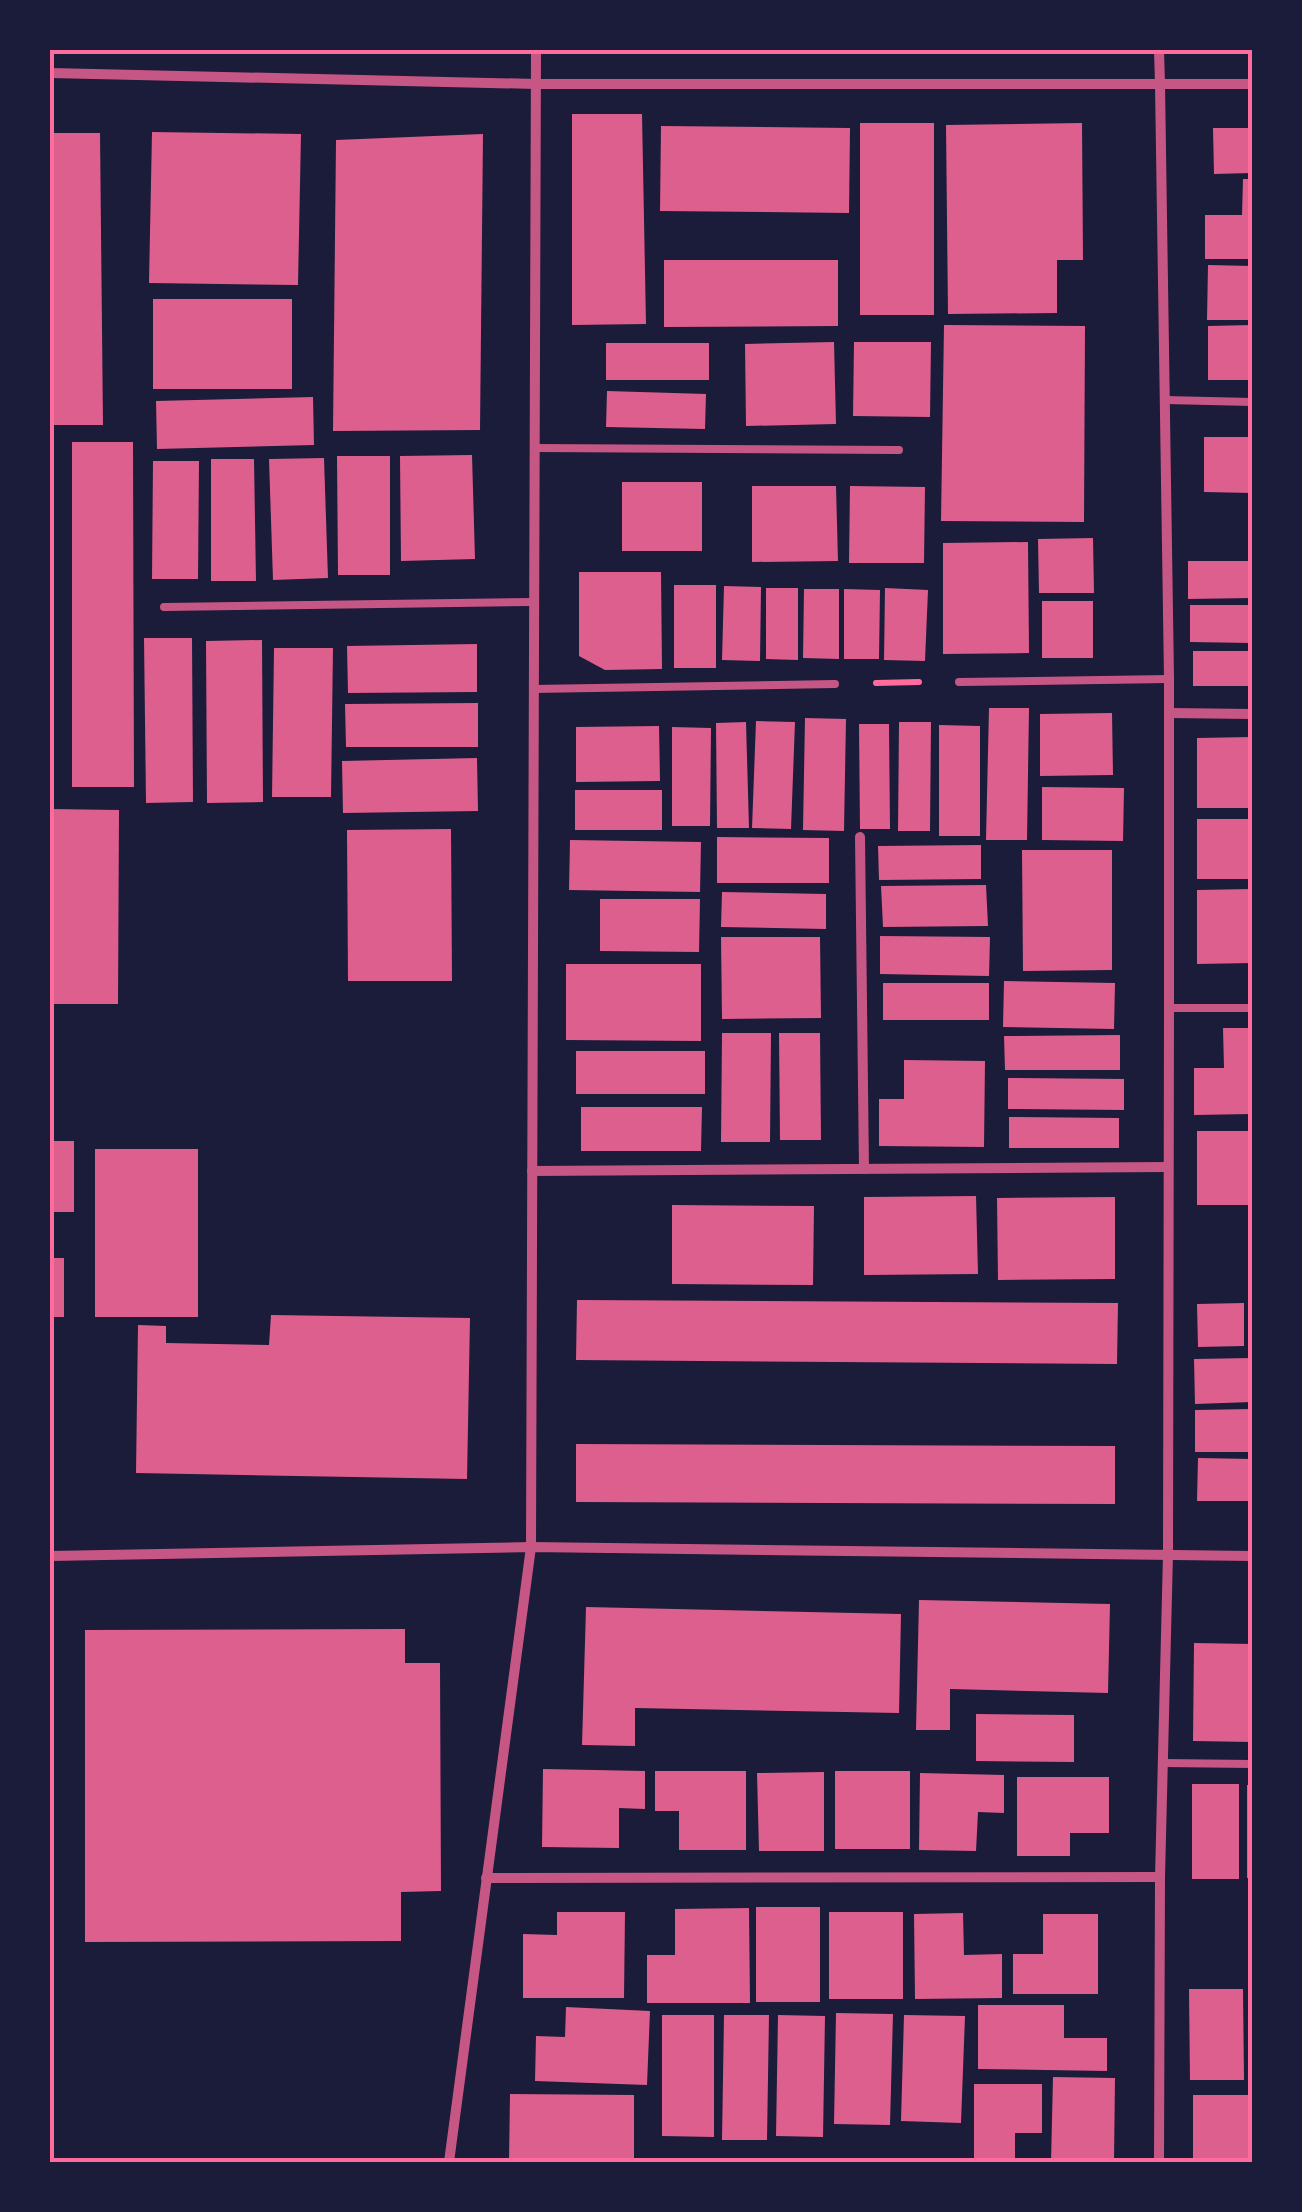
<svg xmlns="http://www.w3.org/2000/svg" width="1302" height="2212" viewBox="0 0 1302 2212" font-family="Inter,sans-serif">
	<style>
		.building { fill: #dd5f8e }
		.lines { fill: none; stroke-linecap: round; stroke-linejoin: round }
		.path { stroke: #ff6b9d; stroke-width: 6 }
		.service { stroke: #c65784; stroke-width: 8 }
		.minor { stroke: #c65784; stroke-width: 10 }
		.neatline { fill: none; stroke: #ff6b9d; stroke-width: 4 }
	</style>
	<rect width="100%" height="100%" fill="#1b1b3a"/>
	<!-- building -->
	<g class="building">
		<polygon points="572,114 642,114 646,324 572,325"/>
		<rect x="860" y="123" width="74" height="192"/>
		<polygon points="1082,123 1083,260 1057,260 1057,313 948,314 946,125"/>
		<polygon points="661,126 850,128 849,213 660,211"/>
		<polygon points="1213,128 1252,128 1252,173 1214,174"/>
		<polygon points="152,132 301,134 298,285 149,283"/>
		<polygon points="50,133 100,133 103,425 50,425"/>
		<polygon points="483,134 480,430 333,431 336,140"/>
		<polygon points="1243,179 1252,179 1252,259 1205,259 1205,215 1242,215"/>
		<polygon points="664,260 838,260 838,326 664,327"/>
		<polygon points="1208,265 1252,266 1252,320 1207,320"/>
		<rect x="153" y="299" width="139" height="90"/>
		<polygon points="944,325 1085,326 1084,522 941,521"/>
		<polygon points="1252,325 1252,380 1208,380 1208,326"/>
		<polygon points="834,342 836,424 746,426 745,344"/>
		<polygon points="854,342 931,342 930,417 853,416"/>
		<rect x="606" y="343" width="103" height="37"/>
		<polygon points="607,391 706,394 705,429 606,427"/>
		<polygon points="313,397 314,445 157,449 156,401"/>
		<polygon points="1204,437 1252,437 1252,493 1204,492"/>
		<polygon points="72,442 133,442 134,787 72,787"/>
		<polygon points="472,455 475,559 401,561 400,456"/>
		<polygon points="337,456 390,456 390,575 338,575"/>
		<polygon points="324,458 328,578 273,580 269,459"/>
		<polygon points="211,459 254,459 256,581 211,581"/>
		<polygon points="153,461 199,461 198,579 152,579"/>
		<rect x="622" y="482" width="80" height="69"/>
		<polygon points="752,486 836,486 838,561 752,562"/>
		<polygon points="850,486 925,487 924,563 849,563"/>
		<polygon points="1093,538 1094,593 1039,593 1038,539"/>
		<polygon points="1028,542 1029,653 943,654 943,543"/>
		<polygon points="1188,561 1252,561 1252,598 1188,599"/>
		<polygon points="579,572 661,572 662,669 605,670 579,656"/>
		<rect x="674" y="585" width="42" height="83"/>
		<polygon points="724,586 761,587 760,661 722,660"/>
		<polygon points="766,588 798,588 798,660 766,659"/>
		<polygon points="885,588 928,590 925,661 884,660"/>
		<polygon points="804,589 839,589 839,659 803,658"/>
		<polygon points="844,589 880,590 879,659 844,659"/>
		<rect x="1042" y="601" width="51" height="57"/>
		<polygon points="1190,605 1252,605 1252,643 1190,642"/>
		<polygon points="144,638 192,638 193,802 146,803"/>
		<polygon points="262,640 263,802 207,803 206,641"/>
		<polygon points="477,644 477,692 348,693 347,646"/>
		<polygon points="274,648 333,648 331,797 272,797"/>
		<rect x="1193" y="651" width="59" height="35"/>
		<polygon points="478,703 478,747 346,747 345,704"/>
		<polygon points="989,708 1029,708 1027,840 986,840"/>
		<polygon points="1112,713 1113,775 1040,776 1040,714"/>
		<polygon points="805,718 846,719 844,831 803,830"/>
		<polygon points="756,721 795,722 791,829 752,828"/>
		<polygon points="746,722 749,828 717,828 716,723"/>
		<polygon points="899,722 931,722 930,831 898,831"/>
		<polygon points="859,724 889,724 890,829 860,829"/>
		<polygon points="939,725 980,726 980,836 939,836"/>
		<polygon points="659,726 660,781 576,782 576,727"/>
		<polygon points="672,727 711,728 710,826 672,826"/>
		<polygon points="1252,737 1252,808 1197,808 1197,738"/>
		<polygon points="477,758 478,811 343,813 342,761"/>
		<polygon points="1042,787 1124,788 1123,841 1042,840"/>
		<rect x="575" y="790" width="87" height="40"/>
		<polygon points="50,809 119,810 118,1004 50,1004"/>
		<rect x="1197" y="819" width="55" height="60"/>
		<polygon points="451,829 452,981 348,981 347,830"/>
		<polygon points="717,837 829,838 829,883 717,883"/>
		<polygon points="570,840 701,842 700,892 569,890"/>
		<polygon points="981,845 981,879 879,880 878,846"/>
		<polygon points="1022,850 1112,850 1112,970 1023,971"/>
		<polygon points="986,885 988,926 883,927 881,886"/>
		<polygon points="1252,889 1252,963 1197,964 1197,890"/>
		<polygon points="722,892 826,894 826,929 721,927"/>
		<polygon points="600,899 700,899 699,952 600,951"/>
		<polygon points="880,936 990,937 989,976 880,974"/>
		<polygon points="721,937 820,937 821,1018 722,1019"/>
		<polygon points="566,964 701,964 701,1041 566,1040"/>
		<polygon points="1004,981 1115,983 1114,1029 1003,1027"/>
		<rect x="883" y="983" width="106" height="37"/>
		<polygon points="1223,1028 1252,1028 1252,1114 1194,1115 1194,1068 1224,1068"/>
		<polygon points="722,1033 771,1033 770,1142 721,1142"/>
		<polygon points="779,1033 820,1033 821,1140 780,1140"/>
		<polygon points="1120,1035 1120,1070 1005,1070 1004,1036"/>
		<rect x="576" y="1051" width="129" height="43"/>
		<polygon points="904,1060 985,1061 984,1147 879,1146 879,1099 904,1099"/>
		<polygon points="1008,1078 1124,1079 1124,1110 1008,1109"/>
		<polygon points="581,1107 702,1107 701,1151 581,1151"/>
		<polygon points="1009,1117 1119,1118 1119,1148 1009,1148"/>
		<rect x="1197" y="1131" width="55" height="74"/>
		<rect x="50" y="1141" width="24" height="71"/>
		<rect x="95" y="1149" width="103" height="168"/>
		<polygon points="976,1196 978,1274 864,1275 864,1197"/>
		<polygon points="1115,1197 1115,1279 998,1280 997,1198"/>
		<polygon points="672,1205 814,1206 813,1285 672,1284"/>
		<rect x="50" y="1258" width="14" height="59"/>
		<polygon points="577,1300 1118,1303 1117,1364 576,1360"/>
		<polygon points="1244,1303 1244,1346 1198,1347 1197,1304"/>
		<polygon points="271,1315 470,1318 467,1479 136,1473 138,1325 166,1326 166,1343 269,1345"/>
		<polygon points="1252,1358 1252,1402 1195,1404 1194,1359"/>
		<polygon points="1252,1409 1252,1452 1195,1452 1195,1410"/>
		<polygon points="576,1444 1115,1446 1115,1504 576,1502"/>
		<polygon points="1198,1458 1252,1459 1252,1501 1197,1501"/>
		<polygon points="919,1600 1110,1604 1108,1693 950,1689 950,1730 916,1730"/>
		<polygon points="586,1607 901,1614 899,1713 635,1708 635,1746 582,1745"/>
		<polygon points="405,1629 405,1663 440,1663 441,1891 401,1892 401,1941 85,1942 85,1630"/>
		<polygon points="1194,1643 1252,1644 1252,1742 1193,1741"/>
		<polygon points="976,1714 1074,1715 1074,1762 976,1761"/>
		<polygon points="543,1769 645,1771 645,1809 619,1808 619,1848 542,1847"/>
		<polygon points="655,1771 746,1771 746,1850 679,1850 679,1811 655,1811"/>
		<rect x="835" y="1771" width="75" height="78"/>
		<polygon points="824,1772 824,1851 759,1851 757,1773"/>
		<polygon points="920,1773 1004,1775 1004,1813 978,1812 976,1851 919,1850"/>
		<polygon points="1017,1777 1109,1777 1109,1833 1070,1833 1070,1856 1017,1856"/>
		<rect x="1192" y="1784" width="47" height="95"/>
		<rect x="1247" y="1785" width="5" height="93"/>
		<rect x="756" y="1907" width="64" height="95"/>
		<polygon points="749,1908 750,2003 647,2003 647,1955 675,1955 675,1909"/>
		<polygon points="557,1912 625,1912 624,1998 523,1998 523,1934 557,1935"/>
		<rect x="829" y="1912" width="74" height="87"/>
		<polygon points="963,1913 964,1955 1002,1954 1002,1998 915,1999 914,1914"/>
		<polygon points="1043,1914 1098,1914 1098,1994 1013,1994 1013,1954 1043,1954"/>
		<polygon points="1189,1989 1243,1989 1244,2080 1190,2080"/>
		<polygon points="978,2005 1064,2005 1064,2038 1107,2038 1107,2071 978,2069"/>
		<polygon points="566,2007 650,2011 647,2085 535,2081 536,2036 565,2037"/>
		<polygon points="836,2013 893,2014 890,2125 834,2124"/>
		<polygon points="662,2015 714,2015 714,2137 662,2136"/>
		<polygon points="724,2015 769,2015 767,2140 722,2140"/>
		<polygon points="778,2015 825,2016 823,2137 776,2136"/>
		<polygon points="904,2015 965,2016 961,2123 901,2121"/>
		<polygon points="1053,2077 1115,2078 1114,2162 1051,2162"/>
		<polygon points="974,2084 1042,2084 1042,2133 1015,2133 1015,2162 974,2162"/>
		<polygon points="510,2094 634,2095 634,2162 509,2162"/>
		<rect x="1193" y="2095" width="59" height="67"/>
	</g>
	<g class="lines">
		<!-- path -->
		<polyline class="path" points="876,683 919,682"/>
		<!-- service -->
		<g class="service">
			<polyline points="1165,400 1252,402"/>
			<polyline points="535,448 899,450"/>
			<polyline points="164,607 533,602"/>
			<polyline points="959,682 1169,679"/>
			<polyline points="533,689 835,684"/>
			<polyline points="1169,1008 1252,1008"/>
			<polyline points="1163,1763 1252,1764"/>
		</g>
		<!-- minor -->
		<g class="minor">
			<polyline points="50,73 536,84 1160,84 1159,50"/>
			<polyline points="1169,713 1252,714"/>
			<polyline points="860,837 864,1169"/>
			<polyline points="532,1171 1168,1167"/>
			<polyline points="50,1556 531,1547 1252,1556"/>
			<polyline points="486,1878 1160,1877"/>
			<polyline points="449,2162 531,1547 536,50"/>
			<polyline points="1159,2162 1160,1877 1168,1554 1169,1008 1169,679 1160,84 1252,84"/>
		</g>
	</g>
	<!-- border -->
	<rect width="1302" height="2212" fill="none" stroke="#1b1b3a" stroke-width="105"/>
	<rect x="52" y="52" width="1198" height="2108" class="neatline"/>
</svg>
